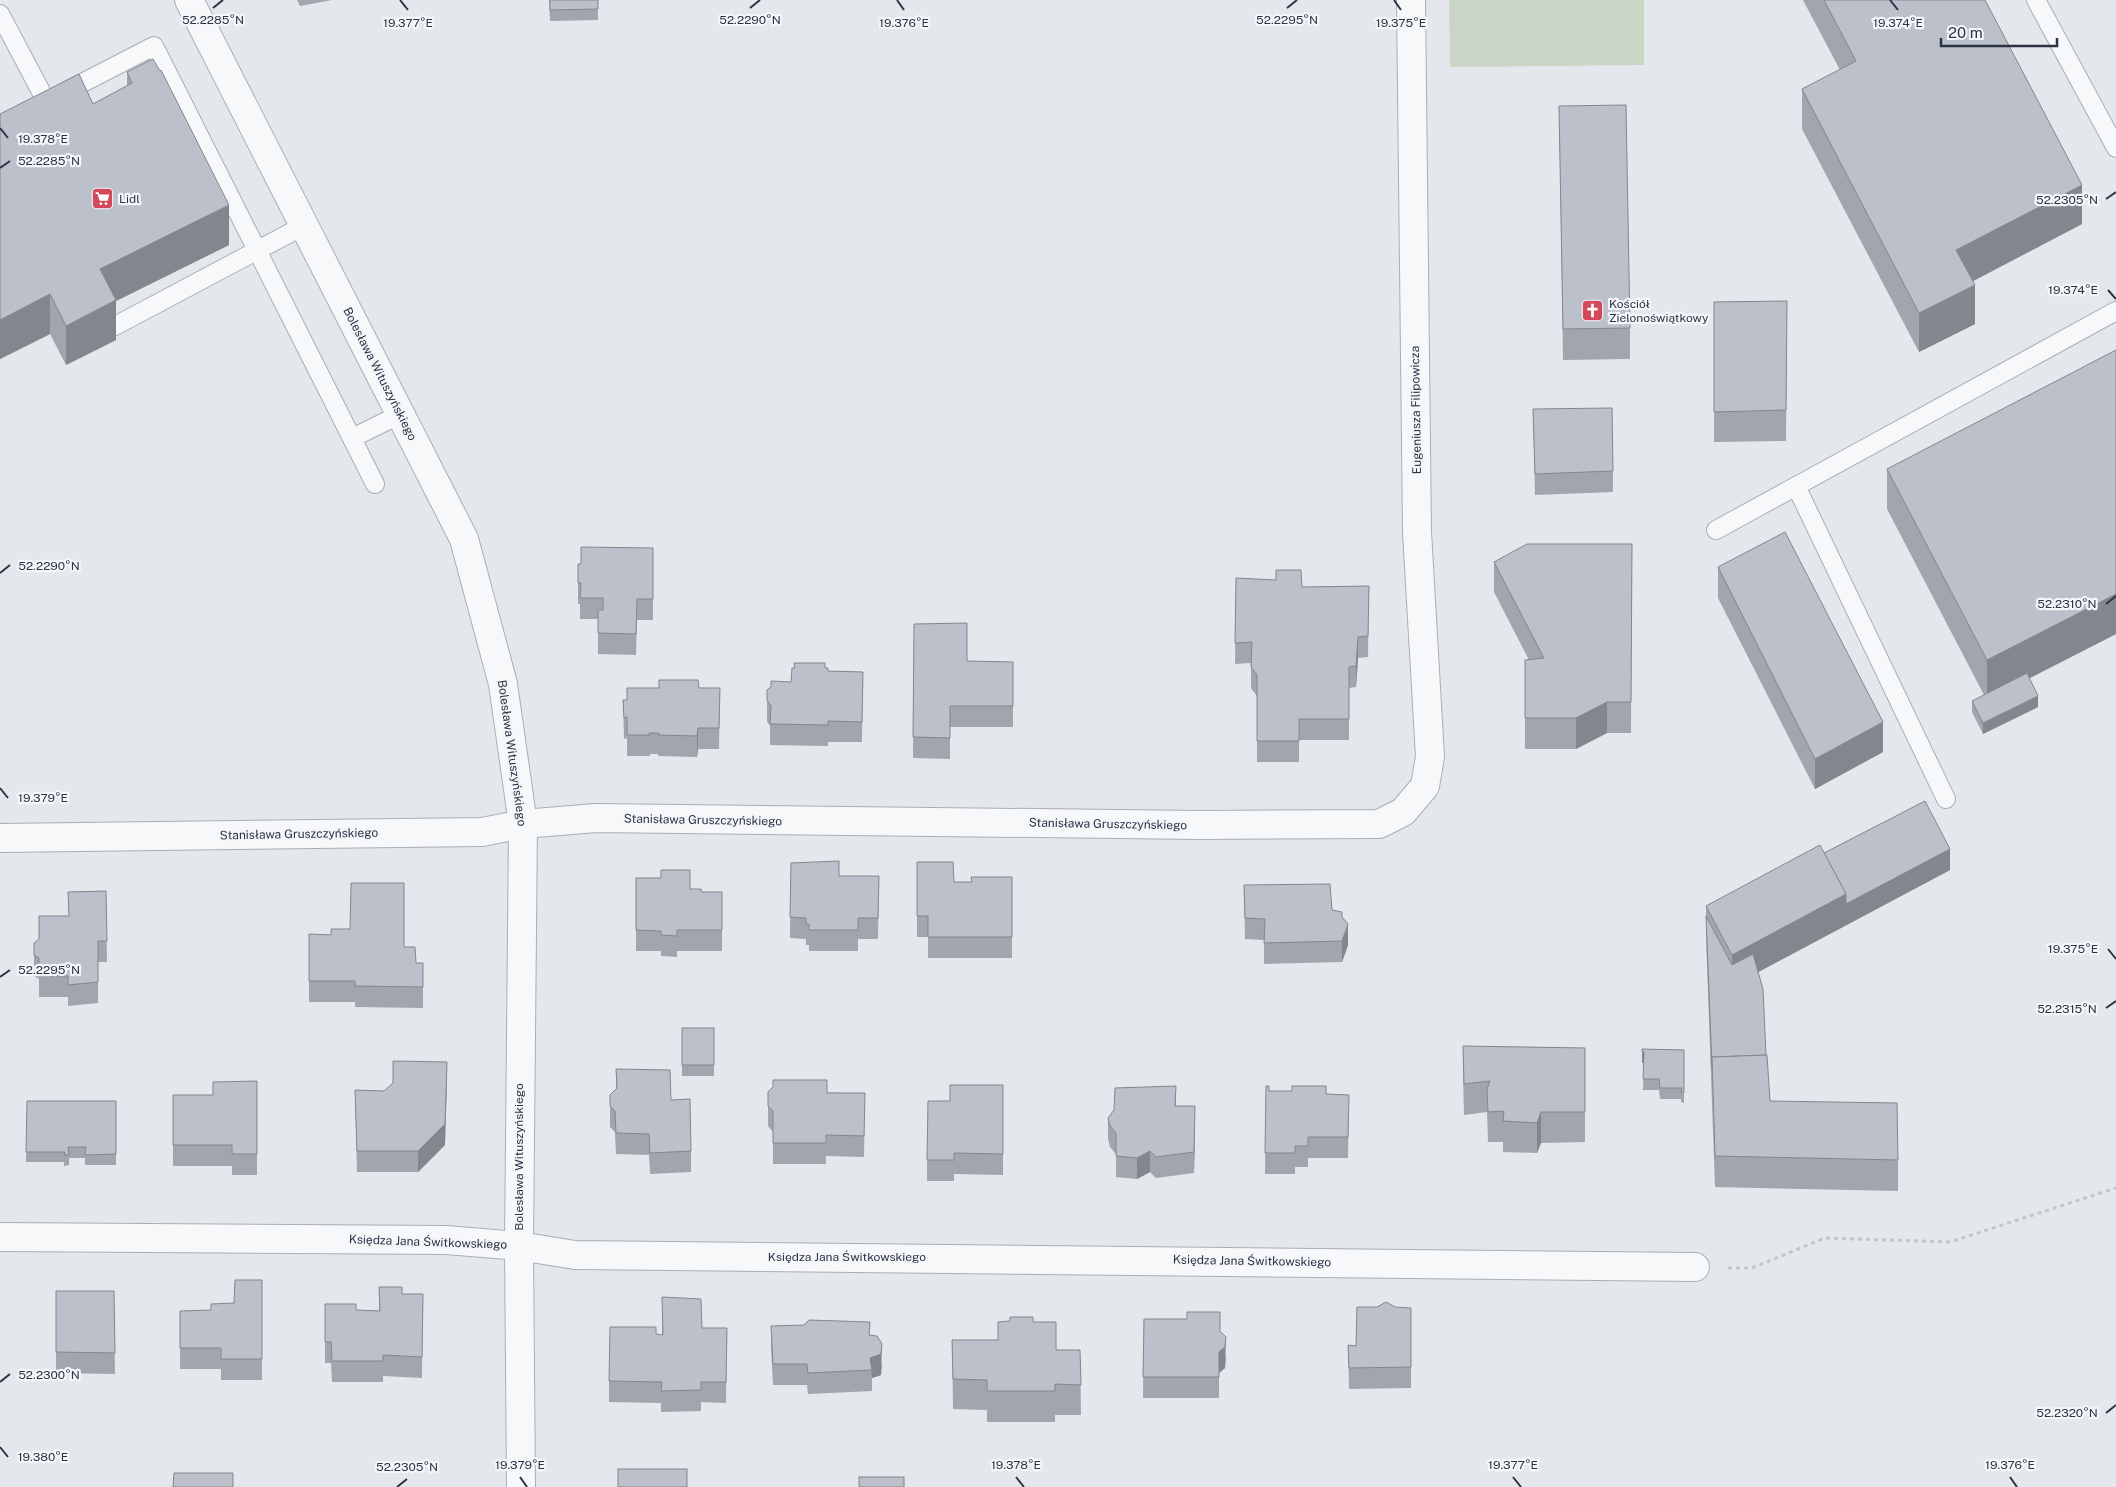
<svg xmlns="http://www.w3.org/2000/svg" width="2116" height="1487" viewBox="0 0 2116 1487" font-family="'Public Sans',sans-serif">
	<style>
		.green { fill: #c9d6c5 }
		.lines { fill: none; stroke-linecap: round; stroke-linejoin: round }
		.lane-casing { stroke: #a9aeb7; stroke-width: 20 }
		.street-casing { stroke: #a9aeb7; stroke-width: 30 }
		.path { stroke: #c2c5cb; stroke-width: 3; stroke-dasharray: 4 4; stroke-linecap: butt }
		.lane { stroke: #f7f8fa; stroke-width: 18 }
		.street { stroke: #f7f8fa; stroke-width: 28 }
		.wall { fill: #a1a5ae }
		.shaded-wall { fill: #83868d }
		.building { fill: #bbc0ca; stroke: #83868d }
		.ticks { fill: none; stroke: #2b3445; stroke-width: 2 }
		.labels { text-anchor: middle; stroke-width: 4.5; stroke-linejoin: round; paint-order: stroke }
		.poi-label { font-size: 12px; fill: #2b3445; stroke: #f4f6f9; text-anchor: start }
		.street-label { font-size: 12px; fill: #2b3445; stroke: #f4f6f9 }
		.ticks-label { font-size: 12px; text-anchor: middle; fill: #2b3445; stroke: #f4f6f9; stroke-width: 4.5; stroke-linejoin: round; paint-order: stroke }
	</style>
	<rect width="100%" height="100%" fill="#e4e7ec"/>
	<!-- green -->
	<polygon class="green" points="1449,0 1644,0 1644,65 1450,67"/>
	<g class="lines">
		<defs>
			<g id="lane">
				<polyline points="2036,0 2116,148"/>
				<polyline points="0,14 46,101"/>
				<polyline points="63,93 154,46 375,484"/>
				<polyline points="115,326 305,225"/>
				<polyline points="352,438 401,414"/>
				<polyline points="1796,486 1946,799"/>
				<polyline points="1716,530 2116,311"/>
			</g>
			<g id="street">
				<polyline points="189,0 464,539 503,684 523,824 519,1246 521,1487"/>
				<polyline points="0,838 482,832 523,824 596,818 1200,825 1379,824 1403,812 1425,786 1430,757 1417,532 1411,0"/>
				<polyline points="0,1237 446,1240 519,1246 575,1255 1695,1267"/>
			</g>
		</defs>
		<!-- lane casing -->
		<use href="#lane" class="lane-casing"/>
		<!-- street casing -->
		<use href="#street" class="street-casing"/>
		<!-- path -->
		<polyline class="path" points="1728,1268 1752,1268 1825,1238 1950,1242 2116,1188"/>
		<!-- lane -->
		<use href="#lane" class="lane"/>
		<!-- street -->
		<use href="#street" class="street"/>
	</g>
	<!-- wall -->
	<g class="wall">
		<polygon points="297,0 332,0 300,6"/>
		<polygon points="549,0 598,0 598,20 550,21"/>
		<polygon points="1803,0 1985,0 2082,224 1973,281 1975,324 1919,352 1802,129 1802,89 1840,70"/>
		<polygon points="127,72 229,245 116,301 116,340 66,365 50,334 0,359 0,114 93,104 127,86"/>
		<polygon points="1559,106 1630,328 1630,359 1563,360"/>
		<polygon points="1787,301 1786,441 1714,442 1714,302"/>
		<polygon points="1533,409 1613,471 1613,492 1535,495"/>
		<polygon points="1887,469 2116,634 2029,678 2038,707 1983,734 1972,712 1972,701 1984,695 1887,509"/>
		<polygon points="1632,544 1631,733 1607,733 1576,749 1525,749 1525,660 1529,660 1494,592 1494,562"/>
		<polygon points="653,548 653,620 637,620 636,655 598,654 598,619 580,619 580,604 578,604 578,564"/>
		<polygon points="1718,567 1883,752 1815,789 1718,598"/>
		<polygon points="1236,578 1276,580 1302,587 1369,586 1368,657 1358,658 1356,687 1349,688 1349,740 1299,740 1299,762 1257,762 1257,696 1251,688 1251,663 1235,664"/>
		<polygon points="914,624 967,661 1013,662 1013,727 950,727 950,759 913,758"/>
		<polygon points="825,668 828,671 863,672 862,742 828,742 828,746 770,745 770,726 767,721 767,700 791,682"/>
		<polygon points="699,688 720,688 719,749 698,749 697,757 658,756 658,754 650,754 650,756 627,756 627,738 624,739 623,700 627,700"/>
		<polygon points="1824,853 1950,870 1758,972 1770,1101 1898,1160 1898,1191 1715,1187 1706,937 1706,906"/>
		<polygon points="917,862 954,882 971,882 971,877 1012,877 1012,958 928,958 928,937 917,937"/>
		<polygon points="791,863 839,876 879,876 878,939 858,939 858,951 809,951 809,945 806,945 806,939 790,938"/>
		<polygon points="636,878 690,889 702,892 722,892 722,951 677,951 677,957 661,956 661,951 636,951"/>
		<polygon points="1244,885 1332,910 1348,945 1342,962 1264,964 1264,940 1245,939"/>
		<polygon points="106,891 107,962 98,962 98,1003 68,1006 68,997 39,997 39,979 34,976 34,943 69,916 68,892"/>
		<polygon points="309,934 404,947 416,963 423,963 423,1008 355,1007 355,1002 309,1002"/>
		<rect x="682" y="1028" width="32" height="48"/>
		<polygon points="1463,1046 1585,1048 1585,1142 1541,1143 1537,1153 1503,1152 1503,1142 1488,1142 1487,1112 1464,1115 1463,1076"/>
		<polygon points="1642,1049 1684,1050 1684,1103 1681,1102 1681,1099 1660,1099 1659,1090 1643,1090 1644,1063 1642,1063"/>
		<polygon points="616,1069 671,1100 691,1151 691,1172 650,1174 649,1155 616,1154 615,1132 610,1127 610,1095 616,1089"/>
		<polygon points="257,1081 257,1175 232,1175 232,1166 173,1166 173,1095 213,1095"/>
		<polygon points="447,1083 445,1145 418,1172 357,1172 355,1090 384,1091"/>
		<polygon points="1003,1085 1003,1175 954,1174 954,1181 927,1181 927,1160 950,1101"/>
		<polygon points="1266,1086 1269,1091 1326,1094 1349,1095 1348,1158 1308,1158 1308,1167 1295,1167 1295,1174 1265,1174"/>
		<polygon points="768,1092 865,1093 864,1157 826,1156 826,1164 773,1164 773,1132 768,1126"/>
		<polygon points="27,1101 116,1101 116,1165 85,1165 85,1158 69,1158 69,1165 64,1166 64,1162 26,1162"/>
		<polygon points="1176,1106 1195,1127 1194,1173 1156,1178 1150,1172 1137,1179 1116,1177 1116,1154 1110,1147 1108,1139 1108,1118"/>
		<polygon points="262,1280 262,1380 221,1380 221,1369 180,1369 180,1311 211,1310 234,1303"/>
		<polygon points="379,1287 402,1294 423,1294 422,1378 383,1376 383,1382 332,1382 331,1363 325,1363 325,1304 356,1310 379,1311"/>
		<polygon points="56,1291 114,1291 115,1374 56,1373"/>
		<polygon points="662,1297 702,1328 727,1328 726,1403 701,1402 701,1411 661,1412 661,1403 609,1402 609,1381 656,1334 662,1335"/>
		<polygon points="1377,1307 1411,1308 1411,1388 1349,1389 1348,1345 1356,1346"/>
		<polygon points="1144,1319 1220,1331 1226,1358 1225,1368 1219,1373 1219,1398 1143,1398"/>
		<polygon points="998,1322 1033,1322 1056,1350 1080,1350 1081,1415 1055,1415 1055,1422 987,1422 987,1410 953,1409 952,1340 998,1340"/>
		<polygon points="771,1326 870,1335 882,1365 881,1375 872,1378 872,1391 808,1394 807,1385 773,1385 771,1347"/>
	</g>
	<!-- shaded-wall -->
	<g class="shaded-wall">
		<polygon points="2082,185 2082,224 1956,290 1956,250"/>
		<polygon points="229,205 229,245 116,301 116,340 66,365 66,326 100,269"/>
		<polygon points="1975,285 1975,324 1919,352 1919,313"/>
		<polygon points="50,294 50,334 0,359 0,320"/>
		<polygon points="2116,594 2116,634 1987,700 1987,660"/>
		<polygon points="1358,637 1358,658 1356,687 1356,666"/>
		<polygon points="2038,696 2038,707 1983,734 1983,723"/>
		<polygon points="1607,702 1607,733 1576,749 1576,718"/>
		<polygon points="1883,722 1883,752 1815,789 1815,759"/>
		<polygon points="698,728 698,749 697,757 697,736"/>
		<polygon points="1950,849 1950,870 1732,986 1732,955 1846,894"/>
		<polygon points="1348,924 1348,945 1342,962 1342,941"/>
		<rect x="1642" y="1052" width="2" height="11"/>
		<polygon points="447,1062 445,1145 418,1172 418,1151"/>
		<polygon points="1176,1086 1176,1107 1175,1106"/>
		<polygon points="1195,1106 1195,1127 1194,1173 1194,1152"/>
		<polygon points="1541,1112 1541,1143 1537,1153 1537,1123"/>
		<polygon points="1150,1151 1150,1172 1137,1179 1137,1158"/>
		<polygon points="1226,1337 1225,1368 1219,1373 1219,1352"/>
		<polygon points="882,1344 881,1375 872,1378 870,1358"/>
	</g>
	<!-- building -->
	<g class="building">
		<polygon points="550,0 598,0 598,9 550,10"/>
		<polygon points="1824,0 1985,0 2082,185 1956,250 1975,285 1919,313 1802,89 1856,61"/>
		<polygon points="153,59 160,71 161,70 229,205 100,269 116,300 66,326 50,294 0,320 0,114 79,74 93,104 132,83 127,72"/>
		<polygon points="1626,105 1630,328 1563,329 1559,106"/>
		<polygon points="1787,301 1786,410 1714,412 1714,302"/>
		<polygon points="2116,350 2116,594 1987,660 1887,469"/>
		<polygon points="1612,408 1613,471 1535,474 1533,409"/>
		<polygon points="1785,532 1883,722 1815,759 1718,567"/>
		<polygon points="1527,544 1632,544 1631,702 1607,702 1576,718 1525,718 1525,660 1544,658 1494,562"/>
		<polygon points="581,547 653,548 653,599 637,599 636,634 598,633 598,610 603,610 603,598 580,598 581,583 578,583 578,564 581,564"/>
		<polygon points="1276,570 1301,570 1302,587 1369,586 1368,636 1358,637 1356,666 1349,667 1349,719 1299,719 1299,741 1257,741 1257,675 1251,667 1252,642 1235,643 1236,578 1276,580"/>
		<polygon points="967,623 967,661 1013,662 1013,706 950,706 950,738 913,737 914,624"/>
		<polygon points="794,663 825,663 825,668 828,668 828,671 863,672 862,722 828,721 828,725 770,724 771,706 767,700 767,690 771,687 771,681 791,682 792,668 795,668"/>
		<polygon points="2027,673 2038,696 1983,723 1972,701"/>
		<polygon points="659,680 698,680 699,688 720,688 719,728 698,728 697,736 658,735 659,733 649,733 650,735 627,735 627,717 624,718 623,700 627,700 627,688 659,688"/>
		<polygon points="1925,801 1950,849 1846,904 1846,894 1824,853"/>
		<polygon points="1820,845 1846,894 1732,955 1706,906"/>
		<polygon points="839,861 839,876 879,876 878,918 858,918 858,930 809,930 809,924 806,924 806,918 790,917 791,863"/>
		<polygon points="917,862 953,862 954,882 972,882 971,877 1012,877 1012,937 928,937 928,916 917,916"/>
		<polygon points="661,870 690,870 690,889 701,889 702,892 722,892 722,930 677,930 677,936 661,935 661,931 636,930 636,878 661,878"/>
		<polygon points="351,883 404,883 404,947 415,947 416,963 423,963 423,987 355,986 355,981 309,981 309,934 331,935 331,929 350,929"/>
		<polygon points="1330,884 1332,910 1342,912 1342,917 1348,924 1342,941 1264,943 1265,919 1245,918 1244,885"/>
		<polygon points="106,891 107,941 98,941 98,982 68,985 68,976 39,976 39,958 34,955 34,943 39,939 39,916 69,916 68,892"/>
		<polygon points="1706,916 1732,965 1753,954 1763,989 1766,1055 1712,1057 1712,1067"/>
		<rect x="682" y="1028" width="32" height="37"/>
		<polygon points="1463,1046 1585,1048 1585,1112 1541,1112 1537,1123 1503,1121 1504,1111 1488,1112 1487,1089 1490,1081 1464,1084"/>
		<polygon points="1642,1049 1684,1050 1684,1092 1681,1092 1682,1088 1660,1088 1659,1079 1643,1079 1644,1052 1642,1052"/>
		<polygon points="1767,1055 1770,1101 1897,1103 1898,1160 1715,1156 1712,1057"/>
		<polygon points="393,1061 447,1062 445,1124 418,1151 357,1151 355,1090 384,1091 393,1083"/>
		<polygon points="616,1069 670,1070 671,1100 690,1099 691,1151 650,1153 649,1134 616,1133 615,1111 610,1106 610,1095 617,1088"/>
		<polygon points="773,1080 827,1080 827,1093 865,1093 864,1136 826,1135 826,1143 773,1143 773,1111 768,1106 768,1092 773,1087"/>
		<polygon points="257,1081 257,1154 232,1154 232,1145 173,1145 173,1095 213,1095 213,1082"/>
		<polygon points="950,1085 1003,1085 1003,1154 954,1153 954,1160 927,1160 928,1101 950,1101"/>
		<polygon points="1176,1086 1175,1106 1195,1106 1194,1152 1156,1157 1150,1151 1137,1158 1116,1156 1116,1133 1110,1126 1108,1118 1114,1110 1115,1088"/>
		<polygon points="1266,1086 1269,1086 1269,1091 1292,1091 1292,1086 1326,1086 1326,1094 1349,1095 1348,1137 1308,1137 1308,1146 1295,1146 1295,1153 1265,1153"/>
		<polygon points="27,1101 116,1101 116,1154 85,1155 86,1147 68,1147 69,1155 64,1155 65,1152 26,1152"/>
		<polygon points="235,1280 262,1280 262,1359 221,1359 221,1348 180,1348 180,1311 211,1310 211,1304 234,1303"/>
		<polygon points="379,1287 402,1287 402,1294 423,1294 422,1357 383,1355 383,1361 332,1361 331,1342 325,1342 325,1304 356,1304 356,1310 380,1311"/>
		<polygon points="56,1291 114,1291 115,1353 56,1352"/>
		<polygon points="662,1297 701,1299 702,1328 727,1328 726,1382 701,1382 701,1390 661,1391 662,1382 609,1381 610,1327 656,1327 656,1334 663,1335"/>
		<polygon points="1386,1302 1395,1307 1411,1308 1411,1367 1349,1368 1348,1345 1356,1346 1357,1307 1377,1307"/>
		<polygon points="1187,1312 1220,1312 1220,1331 1226,1337 1225,1347 1219,1352 1219,1377 1143,1377 1144,1319 1187,1319"/>
		<polygon points="1010,1317 1033,1317 1033,1322 1056,1322 1056,1350 1080,1350 1081,1385 1055,1384 1055,1391 987,1391 987,1380 953,1379 952,1340 998,1340 998,1322 1010,1321"/>
		<polygon points="809,1320 870,1322 869,1335 877,1336 882,1344 881,1354 870,1358 872,1370 808,1373 807,1364 773,1364 771,1326 804,1325"/>
		<rect x="618" y="1469" width="69" height="18"/>
		<polygon points="174,1473 233,1473 233,1487 173,1487"/>
		<rect x="859" y="1477" width="45" height="10"/>
	</g>
	<!-- ticks -->
	<path class="ticks" d="M 400,0 L 408,10M 897,0 L 904,10M 1394,0 L 1401,10M 1890,0 L 1898,10M 213,8 L 223,0M 750,8 L 760,0M 1287,8 L 1297,0M 0,128 L 8,138M 0,168 L 10,161M 2106,199 L 2116,192M 2108,290 L 2116,299M 0,573 L 10,565M 2106,604 L 2116,596M 0,788 L 8,798M 2108,949 L 2116,959M 0,977 L 10,970M 2106,1008 L 2116,1001M 0,1382 L 10,1374M 2106,1413 L 2116,1405M 0,1447 L 8,1457M 520,1477 L 527,1487M 1016,1477 L 1024,1487M 1513,1477 L 1521,1487M 2010,1477 L 2017,1487M 397,1487 L 407,1479"/>
	<!-- icons -->
	<defs>
		<symbol id="supermarket-square" viewBox="-11 -11 22 22"><rect x="-9" y="-9" width="18" height="18" rx="4" fill="#d1495b" stroke="#f4f6f9"/><path d="M-6-5.5h2.5l.6 2H6L4.5 2H-2.5L-4.4-4H-6ZM-1.5 3.2a1.3 1.3 0 1 0 .1 0ZM3 3.2a1.3 1.3 0 1 0 .1 0Z" fill="#fff"/></symbol>
		<symbol id="church-square" viewBox="-11 -11 22 22"><rect x="-9" y="-9" width="18" height="18" rx="4" fill="#d1495b" stroke="#f4f6f9"/><path d="M-1.2-6h2.4v3.5h3.3v2.4h-3.3V6h-2.4V-.1h-3.3v-2.4h3.3Z" fill="#fff"/></symbol>
	</defs>
	<g fill-rule="evenodd">
		<use href="#supermarket-square" x="90" y="186" width="25" height="25"/>
		<use href="#church-square" x="1580" y="298" width="25" height="25"/>
	</g>
	<g class="labels">
		<!-- poi labels -->
		<g class="poi-label">
			<text x="119" y="203">Lidl</text>
			<text x="1609" y="308">Kościół<tspan x="1609" dy="14">Zielonoświątkowy</tspan></text>
		</g>
		<!-- street labels -->
		<g class="street-label">
			<text transform="translate(380 374) rotate(63)" y="4">Bolesława Wituszyńskiego</text>
			<text transform="translate(1416 410) rotate(-91)" y="4">Eugeniusza Filipowicza</text>
			<text transform="translate(512 753) rotate(82)" y="4">Bolesława Wituszyńskiego</text>
			<text transform="translate(703 820) rotate(1)" y="4">Stanisława Gruszczyńskiego</text>
			<text transform="translate(1108 824) rotate(1)" y="4">Stanisława Gruszczyńskiego</text>
			<text transform="translate(299 834) rotate(-1)" y="4">Stanisława Gruszczyńskiego</text>
			<text transform="translate(519 1157) rotate(-90)" y="4">Bolesława Wituszyńskiego</text>
			<text transform="translate(428 1242) rotate(2)" y="4">Księdza Jana Świtkowskiego</text>
			<text x="847" y="1261">Księdza Jana Świtkowskiego</text>
			<text transform="translate(1252 1261) rotate(1)" y="4">Księdza Jana Świtkowskiego</text>
		</g>
	</g>
	<g class="ticks-label">
		<text x="213" y="24">52.2285°N</text>
		<text x="750" y="24">52.2290°N</text>
		<text x="1287" y="24">52.2295°N</text>
		<text x="904" y="27">19.376°E</text>
		<text x="1401" y="27">19.375°E</text>
		<text x="1898" y="27">19.374°E</text>
		<text x="408" y="27">19.377°E</text>
		<text x="43" y="143">19.378°E</text>
		<text x="49" y="165">52.2285°N</text>
		<text x="2067" y="204">52.2305°N</text>
		<text x="2073" y="294">19.374°E</text>
		<text x="49" y="570">52.2290°N</text>
		<text x="2067" y="608">52.2310°N</text>
		<text x="43" y="802">19.379°E</text>
		<text x="2073" y="953">19.375°E</text>
		<text x="49" y="974">52.2295°N</text>
		<text x="2067" y="1013">52.2315°N</text>
		<text x="49" y="1379">52.2300°N</text>
		<text x="2067" y="1417">52.2320°N</text>
		<text x="43" y="1461">19.380°E</text>
		<text x="520" y="1469">19.379°E</text>
		<text x="1016" y="1469">19.378°E</text>
		<text x="1513" y="1469">19.377°E</text>
		<text x="2010" y="1469">19.376°E</text>
		<text x="407" y="1471">52.2305°N</text>
	</g>
	<!-- scale -->
	<path d="M1941 38v8h116v-8" fill="none" stroke="#2b3445" stroke-width="2.5"/>
	<text x="1948" y="38" font-size="15" fill="#2b3445" stroke="#f4f6f9" stroke-width="4" paint-order="stroke">20 m</text>
</svg>
